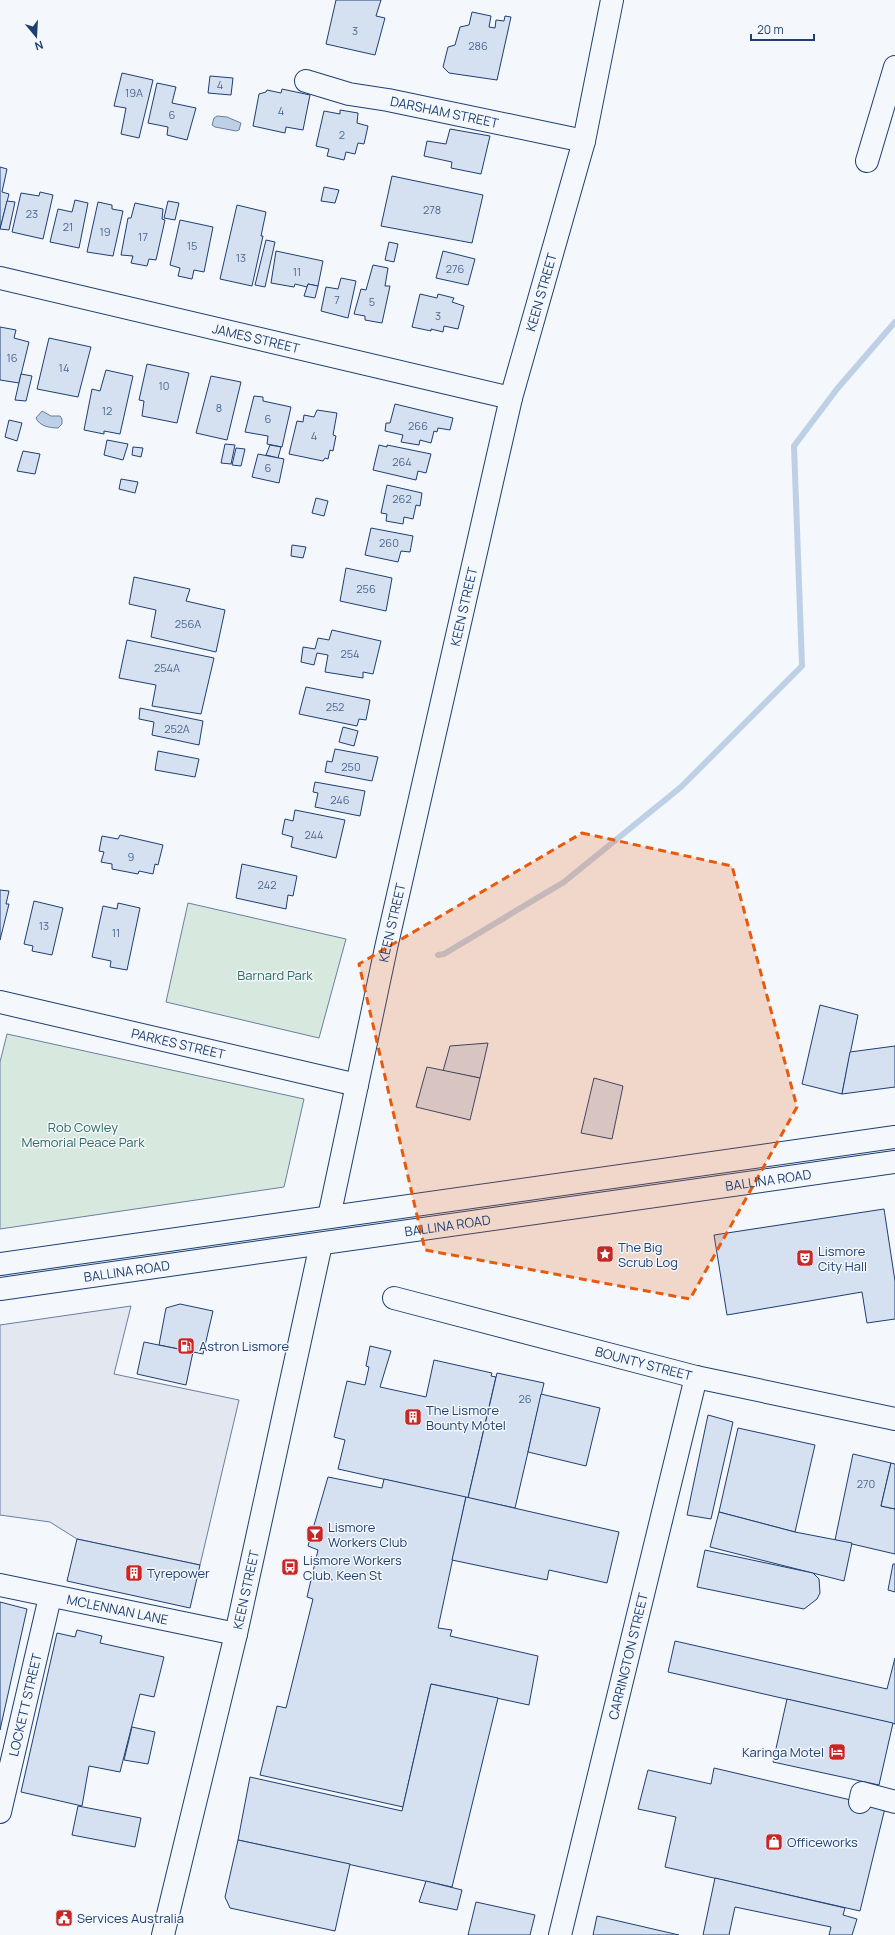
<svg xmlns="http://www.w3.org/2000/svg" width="895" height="1935" viewBox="0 0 895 1935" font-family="Manrope,sans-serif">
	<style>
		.green { fill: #d7e8df; stroke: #687fa3 }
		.parking { fill: #e3e8f0; stroke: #687fa3 }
		.water { fill: #bed0e5; stroke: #687fa3 }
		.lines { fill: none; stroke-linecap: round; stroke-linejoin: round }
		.stream { stroke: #bed0e5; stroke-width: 6 }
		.building { fill: #d5e0f0; stroke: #1d3f73 }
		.minor-casing { stroke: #1d3f73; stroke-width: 24 }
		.major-casing { stroke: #1d3f73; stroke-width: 24 }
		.minor { stroke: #f4f7fb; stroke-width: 22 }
		.major { stroke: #f4f7fb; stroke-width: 22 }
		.marked { fill: #e8590c; fill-opacity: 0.2; stroke: #e8590c; stroke-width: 3; stroke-dasharray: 8 5; stroke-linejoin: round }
		.labels { text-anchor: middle; stroke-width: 3; stroke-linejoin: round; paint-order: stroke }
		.number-label { font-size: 11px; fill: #4b6792 }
		.street-label { font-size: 13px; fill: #1d3f73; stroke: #f4f7fb }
		.park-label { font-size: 13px; fill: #2c6c60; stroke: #f4f7fb }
		.poi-label { font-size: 13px; fill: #1d3f73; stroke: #f4f7fb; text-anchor: start }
	</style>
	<rect width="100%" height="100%" fill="#f4f7fb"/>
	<!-- green -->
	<g class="green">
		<polygon points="188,903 346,939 319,1038 166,1002"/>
		<polygon points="7,1034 304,1099 284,1187 0,1229 0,1062"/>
	</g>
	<!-- parking -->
	<polygon class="parking" points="131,1306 114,1374 239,1400 200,1565 77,1539 50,1522 0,1515 0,1325"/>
	<!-- water -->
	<g class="water">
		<polygon points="217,116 227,117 241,123 239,130 236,131 215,127 212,125 214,118"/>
		<path d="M 42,411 L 51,416 L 60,416 L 62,419 L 62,424 L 58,428 C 50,428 39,426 36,418 Z"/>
	</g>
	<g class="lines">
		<!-- stream -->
		<polyline class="stream" points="438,955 444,954 564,882 681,787 802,666 794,446 837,389 895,322"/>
	</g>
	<!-- building -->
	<g class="building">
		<polygon points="336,0 381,0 376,16 385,18 375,55 326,44"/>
		<polygon points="472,12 491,16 489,27 495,28 496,20 504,21 505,16 511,17 497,80 449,73 443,67 448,47 455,45 460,27 469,25"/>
		<polygon points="122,73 153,80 139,138 121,134 126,108 114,106"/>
		<polygon points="210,76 233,78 231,95 208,93"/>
		<polygon points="157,83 176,87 172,103 196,108 187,140 167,135 168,127 148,123"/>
		<polygon points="282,89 310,95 303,130 286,127 285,133 253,126 259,94 266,92 267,90 281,93"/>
		<polygon points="340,110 358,113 357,123 368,126 364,144 358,143 355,154 346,152 344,160 327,156 329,149 316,146 324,111 340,114"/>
		<polygon points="450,129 490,136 481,174 451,168 452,162 424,156 427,141 446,144"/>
		<polygon points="0,167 7,169 2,192 9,194 0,229"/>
		<polygon points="392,176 483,195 472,243 381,226"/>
		<polygon points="324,187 339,190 335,203 321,201"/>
		<polygon points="40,192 53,195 43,239 12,232 21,193 39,196"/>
		<polygon points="75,200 88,203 79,248 50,242 58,209 72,212"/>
		<polygon points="7,201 15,202 9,230 0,229"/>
		<polygon points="168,201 179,203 175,220 164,218"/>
		<polygon points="98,202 112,205 112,209 123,211 113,256 87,252"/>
		<polygon points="135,203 163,209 162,219 165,220 156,260 149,259 147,266 131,263 133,256 121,255 128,218 131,218"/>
		<polygon points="237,205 266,212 261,236 263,236 252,286 220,279"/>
		<polygon points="180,220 213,227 204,272 194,270 192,279 178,276 180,268 170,265"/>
		<polygon points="266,240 275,242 265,287 255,285"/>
		<polygon points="389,242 398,244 394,262 385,260"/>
		<polygon points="276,251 323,261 318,286 308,284 307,287 295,284 294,287 271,283"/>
		<polygon points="443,251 475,259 468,285 436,278"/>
		<polygon points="373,265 388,268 385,286 390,286 382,323 365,320 365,316 354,314 361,289 366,290"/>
		<polygon points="341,278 356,281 348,318 321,311 326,287 338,289"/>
		<polygon points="308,284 318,286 315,298 304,296"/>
		<polygon points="420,294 437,298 438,294 454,298 452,302 464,306 458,329 444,326 443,332 431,329 431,331 412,327"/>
		<polygon points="0,327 16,330 14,338 29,342 19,383 0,380"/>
		<polygon points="49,338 91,347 78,397 37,389"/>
		<polygon points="147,364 189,373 177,423 142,416 144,401 139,400"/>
		<polygon points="106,370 133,376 120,434 104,431 104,434 84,430 92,389 100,391"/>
		<polygon points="21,374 32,376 26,401 15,400"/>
		<polygon points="211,376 241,382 227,440 196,433"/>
		<polygon points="254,396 263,397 263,401 291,407 282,447 267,444 268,436 245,432"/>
		<polygon points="395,404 453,418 450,430 438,428 437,432 434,431 431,443 420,440 419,445 401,442 403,435 385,431 386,423 390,423"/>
		<polygon points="317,410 337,413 333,435 336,436 333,451 330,450 328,459 325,458 323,461 289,454 297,421 303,422 304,415 314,417"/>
		<polygon points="9,420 22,423 17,441 5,437"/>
		<polygon points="107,440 128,444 123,460 104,455"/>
		<polygon points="225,444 235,445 231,464 221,463"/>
		<polygon points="270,445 281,447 278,458 266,455"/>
		<polygon points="379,445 387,447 387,445 431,454 426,473 418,471 416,480 373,470"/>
		<polygon points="133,447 143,448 141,457 132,455"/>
		<polygon points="236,448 245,449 241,466 232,465"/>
		<polygon points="23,451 40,454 35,474 17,471"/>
		<polygon points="258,454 284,459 279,483 252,477"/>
		<polygon points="121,479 138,482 135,493 119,489"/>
		<polygon points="387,485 422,493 420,506 416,505 413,519 404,517 403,524 386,521 387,514 381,513"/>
		<polygon points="316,498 328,501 324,516 312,513"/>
		<polygon points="371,528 413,536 410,552 401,551 398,562 365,555"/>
		<polygon points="292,545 306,547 303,558 291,556"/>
		<polygon points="346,568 392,578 386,611 340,601"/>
		<polygon points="134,577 190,589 186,601 225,610 216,652 151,637 156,610 129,604"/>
		<polygon points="332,630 381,641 373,674 363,672 363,678 325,672 328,655 317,653 314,665 301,662 303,647 315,649 318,638 329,640"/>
		<polygon points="127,640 214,658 201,714 152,706 156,685 119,678"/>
		<polygon points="306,687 370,700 366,720 359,719 357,726 299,714"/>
		<polygon points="140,708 203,721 199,745 152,735 154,722 139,719"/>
		<polygon points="343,727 358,731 354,746 339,742"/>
		<polygon points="335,749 378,757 372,781 325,772 327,761 332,762"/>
		<polygon points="158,751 199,759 195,777 155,770"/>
		<polygon points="315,782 365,791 360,816 315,807 318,793 313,792"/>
		<polygon points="295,810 345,820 336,858 291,847 293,837 282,834 285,819 293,821"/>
		<polygon points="120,835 163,845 158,865 155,864 153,874 139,871 138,874 112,869 112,864 101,862 104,852 99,851 102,836 118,839"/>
		<polygon points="242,864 297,876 293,896 288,895 286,909 236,898"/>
		<polygon points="0,890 9,891 6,904 9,904 0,940"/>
		<polygon points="34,901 63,908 52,955 32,951 33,946 24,944"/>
		<polygon points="118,903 140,908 127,970 110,967 111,961 92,957 103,906 117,909"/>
		<polygon points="820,1005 858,1015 842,1094 802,1084"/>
		<polygon points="488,1043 480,1078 443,1071 450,1046"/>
		<polygon points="895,1046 895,1087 842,1094 850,1052"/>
		<polygon points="427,1067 480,1078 470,1120 416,1107"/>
		<polygon points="594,1078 623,1086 612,1139 581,1133"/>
		<polygon points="884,1209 895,1281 895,1319 867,1323 862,1292 727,1315 714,1235"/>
		<polygon points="180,1304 213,1311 203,1354 159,1345 166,1308"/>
		<polygon points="144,1342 193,1352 186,1385 137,1374"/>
		<polygon points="370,1346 391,1351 380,1387 426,1397 434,1360 492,1373 491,1376 496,1377 468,1498 338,1469 345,1440 334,1437 347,1381 365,1385 369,1367 366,1366"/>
		<polygon points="497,1373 544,1383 515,1508 468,1498"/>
		<polygon points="541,1394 600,1408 586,1466 528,1452"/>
		<polygon points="708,1415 733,1422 711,1519 687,1515"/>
		<polygon points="738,1428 815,1445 795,1532 719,1512"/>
		<polygon points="853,1454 891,1463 881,1506 895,1509 895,1554 835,1540"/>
		<polygon points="891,1463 895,1464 895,1509 881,1506"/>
		<polygon points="328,1477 382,1488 384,1479 466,1497 438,1628 452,1630 450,1636 538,1656 529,1705 431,1684 403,1807 260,1775 277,1706 286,1708 313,1599 307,1597 318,1550 308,1546"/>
		<polygon points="466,1497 619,1532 607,1583 549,1570 547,1580 452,1560"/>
		<polygon points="719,1512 795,1532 852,1543 844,1581 710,1547"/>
		<polygon points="77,1539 200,1565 190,1608 67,1581"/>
		<polygon points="705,1550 813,1573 819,1579 820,1593 817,1599 804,1609 697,1587"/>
		<polygon points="893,1564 895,1564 895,1592 888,1590"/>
		<polygon points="0,1602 27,1609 0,1730"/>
		<polygon points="77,1630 102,1636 100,1643 164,1657 154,1697 140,1694 120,1772 89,1766 82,1806 21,1792 57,1633 75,1637"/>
		<polygon points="675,1641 887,1689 895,1658 895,1724 668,1672"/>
		<polygon points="431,1684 498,1698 452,1887 238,1840 250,1777 402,1811"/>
		<polygon points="787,1699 893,1723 879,1785 773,1762"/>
		<polygon points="132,1727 155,1732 148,1764 124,1760"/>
		<polygon points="714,1768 885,1808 860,1911 665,1867 676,1817 638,1809 648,1770 711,1784"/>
		<polygon points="78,1806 141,1818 135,1847 72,1835"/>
		<polygon points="238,1840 350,1864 335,1931 230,1908 225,1897"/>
		<polygon points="715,1878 845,1908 843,1915 857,1919 852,1935 829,1935 831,1927 735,1907 729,1935 703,1935"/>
		<polygon points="426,1881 462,1890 457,1910 419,1902"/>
		<polygon points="476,1902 535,1915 530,1935 468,1935"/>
		<polygon points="597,1916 679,1935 593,1935"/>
	</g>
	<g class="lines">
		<defs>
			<g id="minor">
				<path id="s1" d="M 306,81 L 349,94 L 388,100 L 584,141"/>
				<polyline points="867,161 895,67"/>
				<path id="s2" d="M 0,278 L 511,398"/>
				<path id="s3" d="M 0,1002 L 357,1085"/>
				<path id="s4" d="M 329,1217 L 386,948 L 511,398 L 584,141 L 612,0"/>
				<path id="s5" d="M 394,1298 L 696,1377 L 895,1419"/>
				<path id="s6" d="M 0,1585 L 236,1634"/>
				<polyline points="860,1802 862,1793 895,1802"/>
				<path id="s7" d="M 0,1812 L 50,1597"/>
				<path id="s8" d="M 163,1935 L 236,1634 L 321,1244"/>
				<path id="s9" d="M 560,1935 L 696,1377"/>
			</g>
			<g id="major">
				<polyline points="0,1264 895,1137"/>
				<path id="s10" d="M 0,1289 L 895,1162"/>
			</g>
		</defs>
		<!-- minor casing -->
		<use href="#minor" class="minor-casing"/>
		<!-- major casing -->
		<use href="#major" class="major-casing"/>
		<!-- minor -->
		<use href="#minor" class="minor"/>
		<!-- major -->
		<use href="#major" class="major"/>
	</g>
	<!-- marked area -->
	<path class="marked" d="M 582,833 L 732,866 L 797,1107 L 690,1299 L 425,1250 L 359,964 Z"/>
	<!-- icons -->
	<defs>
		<symbol id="sight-square" viewBox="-11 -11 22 22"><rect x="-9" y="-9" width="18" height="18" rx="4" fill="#c62828" stroke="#f4f7fb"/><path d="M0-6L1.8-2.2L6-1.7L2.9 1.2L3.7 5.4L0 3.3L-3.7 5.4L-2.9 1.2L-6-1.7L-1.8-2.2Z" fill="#fff"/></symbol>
		<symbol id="theatre-square" viewBox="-11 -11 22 22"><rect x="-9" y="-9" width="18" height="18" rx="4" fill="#c62828" stroke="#f4f7fb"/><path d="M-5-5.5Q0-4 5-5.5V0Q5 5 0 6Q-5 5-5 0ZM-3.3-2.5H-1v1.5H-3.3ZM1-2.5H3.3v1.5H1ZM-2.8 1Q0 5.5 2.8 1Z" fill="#fff"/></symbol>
		<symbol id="fuel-square" viewBox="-11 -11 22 22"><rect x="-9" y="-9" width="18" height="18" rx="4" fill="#c62828" stroke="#f4f7fb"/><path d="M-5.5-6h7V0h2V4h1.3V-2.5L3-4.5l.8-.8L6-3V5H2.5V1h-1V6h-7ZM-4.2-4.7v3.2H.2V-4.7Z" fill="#fff"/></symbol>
		<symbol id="building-square" viewBox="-11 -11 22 22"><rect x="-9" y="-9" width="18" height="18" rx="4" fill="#c62828" stroke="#f4f7fb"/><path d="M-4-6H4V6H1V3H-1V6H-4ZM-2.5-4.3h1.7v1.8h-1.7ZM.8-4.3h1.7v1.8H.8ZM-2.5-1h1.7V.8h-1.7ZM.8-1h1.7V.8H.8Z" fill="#fff"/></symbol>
		<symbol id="bar-square" viewBox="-11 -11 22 22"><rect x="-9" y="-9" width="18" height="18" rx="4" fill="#c62828" stroke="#f4f7fb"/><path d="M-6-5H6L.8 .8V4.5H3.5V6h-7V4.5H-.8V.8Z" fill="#fff"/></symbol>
		<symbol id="bus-square" viewBox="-11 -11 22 22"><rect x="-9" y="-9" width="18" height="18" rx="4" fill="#c62828" stroke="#f4f7fb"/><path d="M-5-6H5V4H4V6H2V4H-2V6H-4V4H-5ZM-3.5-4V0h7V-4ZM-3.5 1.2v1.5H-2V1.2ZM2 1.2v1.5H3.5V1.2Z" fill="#fff"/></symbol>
		<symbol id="hotel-square" viewBox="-11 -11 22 22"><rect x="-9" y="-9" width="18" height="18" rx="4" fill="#c62828" stroke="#f4f7fb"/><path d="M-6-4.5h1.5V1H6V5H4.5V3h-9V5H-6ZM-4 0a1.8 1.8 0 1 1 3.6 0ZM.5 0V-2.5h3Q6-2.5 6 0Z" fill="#fff"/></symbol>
		<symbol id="shop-square" viewBox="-11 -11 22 22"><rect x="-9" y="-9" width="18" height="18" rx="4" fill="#c62828" stroke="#f4f7fb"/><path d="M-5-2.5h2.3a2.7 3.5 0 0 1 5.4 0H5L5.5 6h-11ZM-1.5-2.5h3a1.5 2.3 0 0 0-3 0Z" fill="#fff"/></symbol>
		<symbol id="civic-square" viewBox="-11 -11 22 22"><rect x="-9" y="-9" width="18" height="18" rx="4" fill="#c62828" stroke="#f4f7fb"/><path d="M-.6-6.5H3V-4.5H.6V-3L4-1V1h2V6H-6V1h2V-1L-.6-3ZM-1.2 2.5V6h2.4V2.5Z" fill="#fff"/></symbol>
	</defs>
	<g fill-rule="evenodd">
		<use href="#sight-square" x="595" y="1244" width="20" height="20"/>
		<use href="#theatre-square" x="795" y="1248" width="20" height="20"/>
		<use href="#fuel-square" x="176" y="1336" width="20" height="20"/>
		<use href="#building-square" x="403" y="1407" width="20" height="20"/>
		<use href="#bar-square" x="305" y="1524" width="20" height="20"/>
		<use href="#bus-square" x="280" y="1557" width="20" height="20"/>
		<use href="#building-square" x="124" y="1563" width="20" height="20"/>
		<use href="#hotel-square" x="827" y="1742" width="20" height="20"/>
		<use href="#shop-square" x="764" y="1832" width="20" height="20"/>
		<use href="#civic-square" x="54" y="1908" width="20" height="20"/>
	</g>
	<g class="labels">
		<!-- number labels -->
		<g class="number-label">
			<text x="355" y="35">3</text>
			<text x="478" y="50">286</text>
			<text x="220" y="89">4</text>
			<text x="134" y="97">19A</text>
			<text x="281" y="115">4</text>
			<text x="172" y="119">6</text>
			<text x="342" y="139">2</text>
			<text x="432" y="214">278</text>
			<text x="32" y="218">23</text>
			<text x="68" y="231">21</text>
			<text x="105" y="236">19</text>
			<text x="143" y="241">17</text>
			<text x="192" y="250">15</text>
			<text x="241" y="262">13</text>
			<text x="455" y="273">276</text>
			<text x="297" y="276">11</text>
			<text x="337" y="304">7</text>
			<text x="372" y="306">5</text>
			<text x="438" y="320">3</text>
			<text x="12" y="362">16</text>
			<text x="64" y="372">14</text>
			<text x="164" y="390">10</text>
			<text x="219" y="412">8</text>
			<text x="107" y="415">12</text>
			<text x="268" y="423">6</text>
			<text x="418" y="430">266</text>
			<text x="314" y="440">4</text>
			<text x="402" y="466">264</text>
			<text x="268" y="472">6</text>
			<text x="402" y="503">262</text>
			<text x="389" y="547">260</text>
			<text x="366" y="593">256</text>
			<text x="188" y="628">256A</text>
			<text x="350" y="658">254</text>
			<text x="167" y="672">254A</text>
			<text x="335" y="711">252</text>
			<text x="177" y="733">252A</text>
			<text x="351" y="771">250</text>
			<text x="340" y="804">246</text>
			<text x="314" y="839">244</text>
			<text x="131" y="861">9</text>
			<text x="267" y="889">242</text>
			<text x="44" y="930">13</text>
			<text x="116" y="937">11</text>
			<text x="525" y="1403">26</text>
			<text x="866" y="1488">270</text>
		</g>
		<!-- street labels -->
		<g class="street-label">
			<text dy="5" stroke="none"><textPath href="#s1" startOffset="142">DARSHAM STREET</textPath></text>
			<text dy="5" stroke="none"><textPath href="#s4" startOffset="949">KEEN STREET</textPath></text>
			<text dy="5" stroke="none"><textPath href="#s2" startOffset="263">JAMES STREET</textPath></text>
			<text dy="5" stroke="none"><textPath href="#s4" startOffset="625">KEEN STREET</textPath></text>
			<text dy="5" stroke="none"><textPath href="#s4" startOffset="301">KEEN STREET</textPath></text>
			<text dy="5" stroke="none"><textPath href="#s3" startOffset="183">PARKES STREET</textPath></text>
			<text dy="5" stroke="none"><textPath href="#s10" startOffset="776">BALLINA ROAD</textPath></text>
			<text dy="5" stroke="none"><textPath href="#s10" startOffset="452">BALLINA ROAD</textPath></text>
			<text dy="5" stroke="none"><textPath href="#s10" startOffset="128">BALLINA ROAD</textPath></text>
			<text dy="5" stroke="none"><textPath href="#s5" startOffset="258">BOUNTY STREET</textPath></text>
			<text dy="5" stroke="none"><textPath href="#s8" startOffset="355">KEEN STREET</textPath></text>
			<text dy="5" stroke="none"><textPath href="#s6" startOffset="120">MCLENNAN LANE</textPath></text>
			<text dy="5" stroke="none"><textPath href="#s9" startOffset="287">CARRINGTON STREET</textPath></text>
			<text dy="5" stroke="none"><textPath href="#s7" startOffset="110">LOCKETT STREET</textPath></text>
		</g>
		<!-- park labels -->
		<g class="park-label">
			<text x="275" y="980">Barnard Park</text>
			<text x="83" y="1132">Rob Cowley<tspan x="83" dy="15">Memorial Peace Park</tspan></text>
		</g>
		<!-- poi labels -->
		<g class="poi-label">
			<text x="618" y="1252">The Big<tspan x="618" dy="15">Scrub Log</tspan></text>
			<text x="818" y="1256">Lismore<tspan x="818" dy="15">City Hall</tspan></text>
			<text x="199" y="1351">Astron Lismore</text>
			<text x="426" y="1415">The Lismore<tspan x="426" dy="15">Bounty Motel</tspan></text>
			<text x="328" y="1532">Lismore<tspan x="328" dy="15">Workers Club</tspan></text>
			<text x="303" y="1565">Lismore Workers<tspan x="303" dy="15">Club, Keen St</tspan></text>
			<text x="147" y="1578">Tyrepower</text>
			<text x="824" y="1757" text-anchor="end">Karinga Motel</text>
			<text x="787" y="1847">Officeworks</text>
			<text x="77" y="1923">Services Australia</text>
		</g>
	</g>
	<!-- north arrow -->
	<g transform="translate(36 36) rotate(162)" stroke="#f4f7fb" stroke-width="3" paint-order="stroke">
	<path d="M0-3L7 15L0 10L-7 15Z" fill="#1d3f73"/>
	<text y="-6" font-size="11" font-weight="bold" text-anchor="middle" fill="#1d3f73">N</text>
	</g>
	<!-- scale -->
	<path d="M751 34v6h63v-6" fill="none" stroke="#1d3f73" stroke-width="2"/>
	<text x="757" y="34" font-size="12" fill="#1d3f73" stroke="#f4f7fb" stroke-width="3" paint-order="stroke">20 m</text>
</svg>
